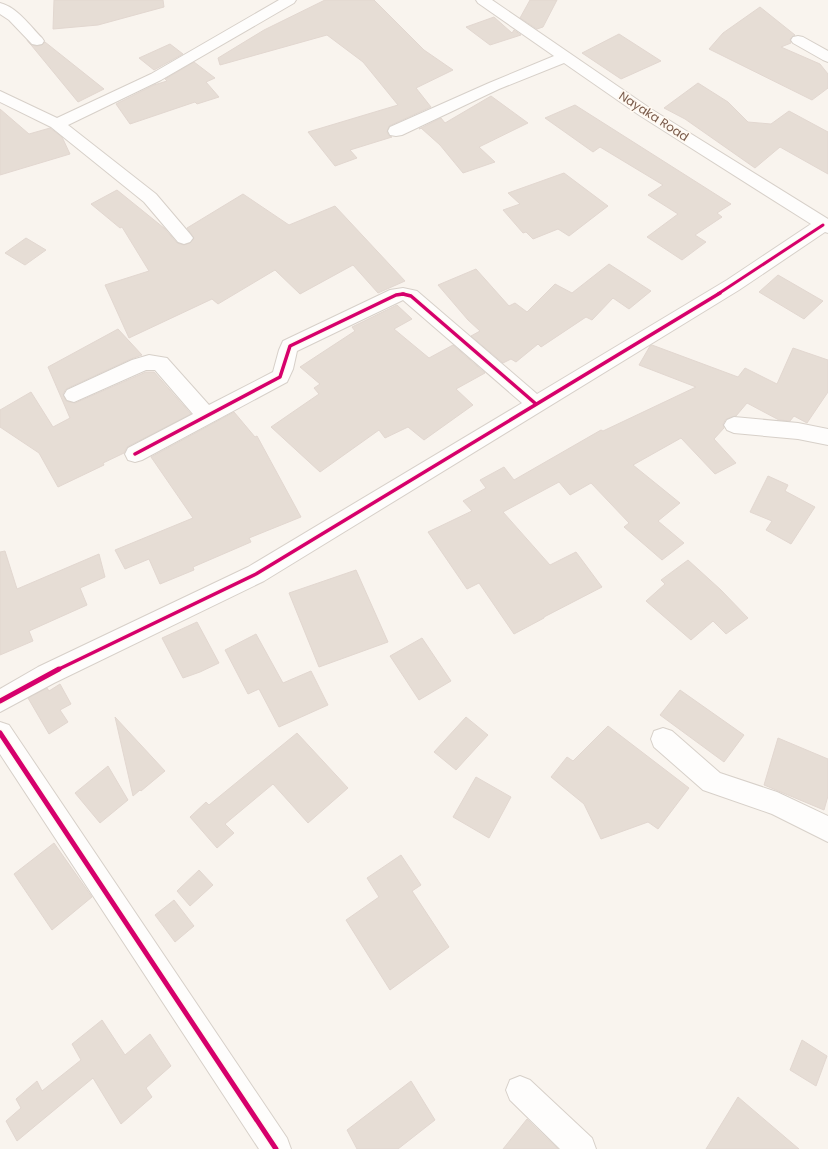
<svg xmlns="http://www.w3.org/2000/svg" width="828" height="1149" viewBox="0 0 828 1149" font-family="Poppins,sans-serif">
	<rect width="100%" height="100%" fill="#f9f4ee"/>
	<path fill="#e6ddd5" stroke="#e2d7d0" d="M54,0h109l1,7 -66,18 -45,4z
		M325,0h49l50,50 29,20 -37,18 15,19 -42,19 -2,6 2,4 3,1 -42,13 7,8 -22,8 -27,-34 90,-27 -35,-43 -36,-27 -107,30 -2,-7 46,-28z
		M530,0h27l-14,27 -6,2 -17,-11z
		M760,7l35,28 -5,4 1,4 -10,4 39,17 8,10v14l-16,12 -103,-51 14,-16z
		M494,17l18,16 2,-3 7,5 -31,10 -24,-18z
		M619,34l42,27 -40,18 -39,-26z
		M27,40l4,5 6,1 5,-1 3,-3 59,47 -26,13z
		M170,44l13,10 -29,16 -15,-12z
		M194,62l21,16 -9,4 13,15 -22,7 -2,-2 -65,22 -14,-20 38,-19 13,-4 -2,-2z
		M698,83l30,19 20,20 23,2 18,-13 39,21v42l-48,-27 -25,21 -70,-49 -21,-11z
		M491,96l37,27 -49,24 16,15 -32,11 -23,-28 -19,-17 -2,1 22,-11 4,5z
		M575,105l156,99 -14,9 5,4 -27,18 11,7 -24,18 -35,-23 31,-23 -30,-19 15,-10 -63,-38 -7,5 -48,-34z
		M0,109l29,25 21,-6 12,9 8,17 -70,21z
		M564,173l44,33 -39,30 -11,-7 -25,10 -7,-7 -3,1 -20,-23 17,-6 -12,-11z
		M117,190l47,38 13,15 7,2 6,-2 4,-5 -7,-10 56,-34 46,31 46,-19 70,75 -27,12 -25,-28 -53,29 -25,-24 -57,34 -6,-5 -83,39 -24,-53 44,-14 -27,-44 -2,1 -29,-24z
		M26,238l20,12 -21,15 -20,-12z
		M609,264l42,27 -22,18 -16,-11 -21,22 -6,-3 -45,30 -3,-3 -22,18 -5,-3 -8,4 -32,-27 9,-5 -12,-11 -30,-35 38,-16 33,37 6,-3 12,9 28,-28 17,9z
		M778,275l45,26 -19,18 -45,-27z
		M397,305l15,14 -18,10 35,29 24,-13 32,28 -29,16 17,16 -49,35 -16,-13 -23,11 -6,-8 -59,42 -49,-45 48,-33 -5,-6 6,-4 -20,-17 55,-36 -3,-4z
		M118,329l24,26 -11,4 -65,30 -3,5 3,7 9,2 71,-31h8l37,42 -64,33 -3,6 -21,10 1,2 -46,22 -19,-34 -39,-26v-17l31,-18 22,35 17,-9 -22,-51z
		M652,345l86,32 7,-9 32,16 16,-36 35,12v32l-21,31 -13,-7 -4,5 -11,-1 -32,-17 -11,13 -10,3 -3,5 1,4 -10,11 22,24 -21,11 -34,-36 -48,27 47,38 -22,18 26,22 -22,17 -38,-33 5,-4 -38,-40 -21,12 -11,-13 -56,30 47,53 26,-13 26,35 -58,30v1l-30,16 -35,-51 -12,6 -39,-57 44,-21 -9,-10 23,-13 -6,-8 24,-13 10,13 87,-50 2,1 93,-44 -57,-22 11,-19z
		M234,412l21,25 2,-1 44,81 -52,21 2,4 -58,25 1,3 -34,14 -11,-25 -24,10 -10,-19 78,-32 -42,-61z
		M768,476l20,9 -3,6 30,16 -24,37 -25,-14 6,-9 -22,-9z
		M5,551l12,38 82,-35 6,23 -25,11 7,17 -58,26 4,10 -33,14v-103z
		M688,560l33,30 27,28 -22,16 -13,-13 -22,19 -45,-39 19,-17 -4,-4z
		M356,570l32,72 -69,25 -30,-74z
		M197,622l22,41 -19,9 -17,6 -21,-40z
		M256,634l27,49 28,-12 17,34 -49,22 -20,-38 -11,5 -23,-44z
		M422,638l29,43 -32,19 -29,-44z
		M60,684l11,20 -11,6 8,12 -19,12 -21,-36 19,-10 2,3z
		M680,690l64,45 -20,27 -64,-47z
		M115,717l50,54 -24,20 -1,-1 -7,6z
		M466,717l22,18 -32,35 -22,-18z
		M608,726l81,62 -31,41 -10,-7 -47,17 -17,-35 -33,-27 16,-20 6,4z
		M297,733l51,55 -40,35 -35,-39 -48,40 9,9 -17,15 -27,-31 16,-15 3,3z
		M778,738l50,21v37l-4,14 -60,-25z
		M108,766l20,34 -28,23 -25,-30z
		M476,777l35,20 -22,41 -36,-21z
		M54,843l38,54 -40,33 -38,-56z
		M401,855l20,30 -9,6 37,56 -59,43 -44,-70 33,-23 -12,-19z
		M199,870l14,15 -23,21 -13,-15z
		M174,900l20,26 -19,16 -20,-27z
		M102,1020l23,35 25,-21 21,32 -25,22 6,9 -31,27 -28,-46 -76,63 -11,-20 15,-13 -5,-9 21,-18 5,10 39,-31 -9,-16z
		M802,1040l25,16 -11,30 -26,-16z
		M411,1081l24,39 -37,29h-41l-10,-19z
		M738,1097l61,52h-93z
		M527,1119l31,30h-55z"/>
	<g fill="none" stroke-linecap="round" stroke-linejoin="round">
		<g stroke="#d7d0c9" stroke-width="2">
			<path id="minor" d="M279,0h17l-2,3 -133,77 -93,45 88,69 34,40 3,4 -3,4 -6,2 -6,-2 -34,-40 -93,-75 -51,-25v-11l57,27 94,-44z
				M476,0h16l159,109 177,110v14l-3,-1 -86,58 -475,291 -210,102 -54,29v-23l38,-22 210,-100 274,-164 -119,-103 -106,51 -4,18 -6,13 -145,78 -7,2 -7,-2 -3,-6 3,-6 65,-34 -38,-44h-9l-72,32 -7,-2 -3,-5 3,-5 65,-30 17,-5 18,3 42,47 64,-33 6,-22 4,-9 107,-51 13,-2 14,3 120,103 190,-114 84,-56 -172,-109 -75,-52 -65,26 -97,46 -6,1 -6,-1 -2,-4 2,-4 99,-44 65,-27 -76,-53z
				M0,3c17,4 30,23 42,35l2,3 -2,3 -5,1 -5,-1 -23,-24 -9,-6z
				M798,36l5,1 25,14v11l-5,-2 -30,-17 -2,-3 2,-3z
				M734,417l64,6 30,6v16l-30,-6 -64,-6 -7,-3 -3,-5 3,-5z
				M0,722l9,3 278,413 4,11h-32l-259,-395z
				M663,728l9,3 48,42 57,19 51,24v26l-56,-28 -69,-24 -49,-43 -3,-8 3,-8z
				M520,1076l10,4 62,58 4,11h-36l-50,-49 -4,-10 4,-10z"/>
		</g>
		<use href="#minor" fill="#fefdfc" fill-rule="evenodd"/>
		<g stroke="#fff9f1" stroke-width="5">
			<path id="cycleway-far2" d="M402,294h2
				M718,294l105,-69"/>
		</g>
		<g stroke="#fff9f1" stroke-width="6">
			<path id="cycleway-far1" d="M135,454l145,-77 10,-31 106,-51 7,-1 8,2 125,108
				M57,670l199,-96 464,-281"/>
		</g>
		<g stroke="#fff9f1" stroke-width="8">
			<path id="cycleway" d="M0,701l59,-32
				M0,733l276,416"/>
		</g>
		<use href="#cycleway-far2" stroke="#d6006c" stroke-width="3"/>
		<use href="#cycleway-far1" stroke="#d6006c" stroke-width="3.5"/>
		<use href="#cycleway" stroke="#d6006c" stroke-width="5"/>
	</g>
	<g text-anchor="middle" dominant-baseline="central" stroke-width="3.5" stroke-linejoin="round" paint-order="stroke">
		<g font-size="12" fill="#7a5b4b" stroke="#fff9f1">
			<text transform="translate(654 116) rotate(33)">Nayaka Road</text>
		</g>
	</g>
</svg>
